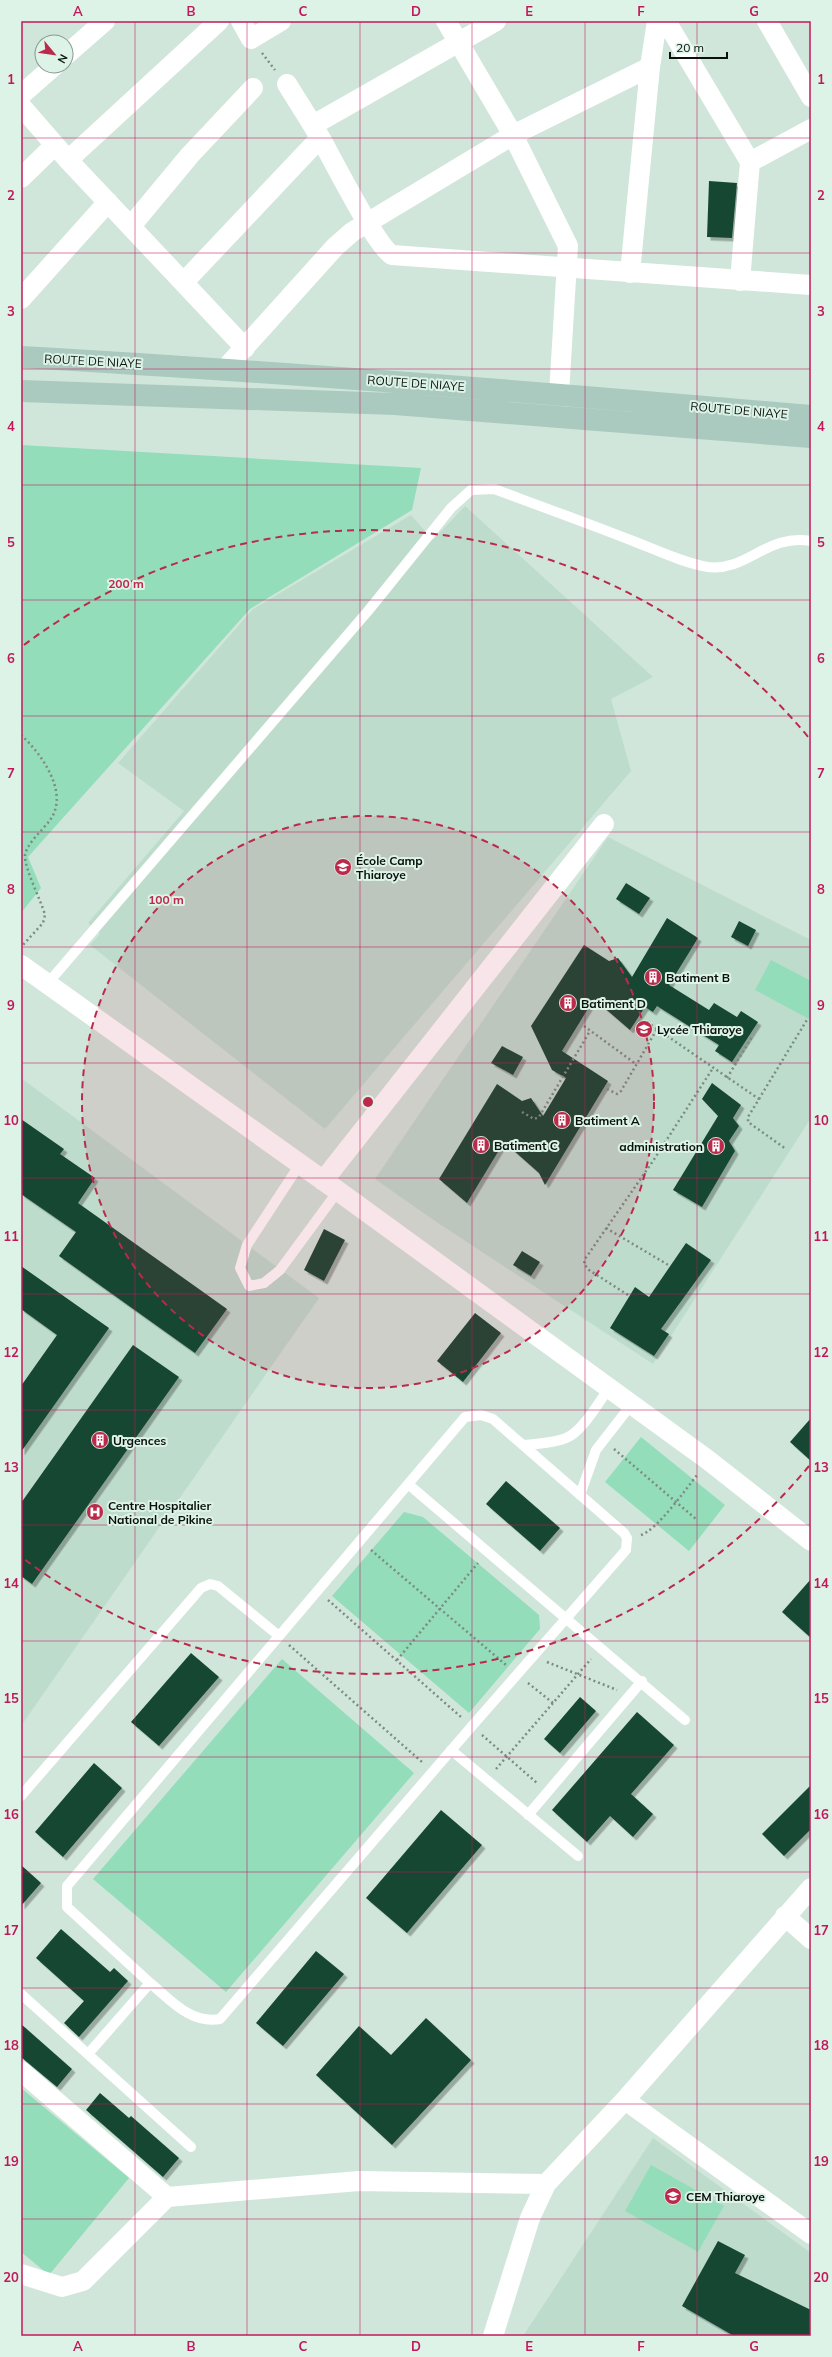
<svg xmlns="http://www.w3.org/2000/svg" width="832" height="2357" viewBox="0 0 832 2357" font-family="Mulish,sans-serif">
	<defs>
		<filter id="shadow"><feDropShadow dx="3.5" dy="3.5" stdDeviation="0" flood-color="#0004"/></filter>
	</defs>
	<rect width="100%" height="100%" fill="#d0e6da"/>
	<path fill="#bedccc" d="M465,506l188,171 -42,22 20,72 -306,358 -235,-184 10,-11 -12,-11 96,-112 -66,-48 135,-154 158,-94 22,25z
		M608,837l203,103v178l-158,246 -215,-141 -63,-44z
		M21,1078l298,220 -298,428z
		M653,2138l158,115v83h-288z"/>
	<path fill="#93ddba" d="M21,445l400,23 -9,42 -162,99 -222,248 13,31 -20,25z
		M771,960l40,21v39l-56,-30z
		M641,1437l84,68 -36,46 -84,-69z
		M404,1512l19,5 116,98 1,14 -71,84 -137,-117z
		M282,1659l132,114 -188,219 -133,-113z
		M21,2088l108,90 -80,97 -28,-23z
		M651,2165l73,41 -26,46 -73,-41z"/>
	<path fill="#164733" filter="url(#shadow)" d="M709,181l28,2 -5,55 -25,-1z
		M626,883l24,15 -11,16 -23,-15z
		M667,918l31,20 -29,47 40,25 5,-7 23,14 4,-6 17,11 -26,40 -17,-11 4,-6 -62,-39 -4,6 -8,-5 -15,23 -36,-31 -32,52 46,30 -63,104 -6,-12 -35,-31 -37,61 -28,-24 58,-95 25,17 9,-3 12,18 23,-38 -14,-8 -21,-44 53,-81 25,16 9,-3 14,19z
		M739,921l17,9 -8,16 -17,-9z
		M502,1046l21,11 -10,18 -22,-12z
		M712,1083l29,22 -8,13 6,8 -10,15 6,10 -33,56 -29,-17 45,-74 -16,-17z
		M21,1119l43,30 -4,5 35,24 -17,25 149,106 -32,44 -136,-97 17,-24 -55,-38z
		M324,1229l21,11 -21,41 -20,-11z
		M686,1243l25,17 -50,69 8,5 -15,22 -44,-28 25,-41 14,10z
		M522,1251l18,11 -9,14 -18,-11z
		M21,1266l88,62 -88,124v-66l36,-51 -36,-26z
		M475,1313l26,20 -38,49 -26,-21z
		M133,1345l46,32 -147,207 -11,-8v-73z
		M811,1418v43l-21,-19z
		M506,1481l54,47 -20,23 -54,-47z
		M811,1579v59l-29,-26z
		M191,1653l28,24 -60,69 -28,-24z
		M580,1697l16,14 -36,42 -16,-14z
		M637,1712l37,33 -43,49 22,20 -20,23 -23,-21 -23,26 -35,-32z
		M94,1763l28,25 -59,69 -28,-25z
		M811,1785v44l-27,27 -22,-22z
		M441,1810l41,35 -75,88 -41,-35z
		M21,1865l20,18 -20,23z
		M61,1929l49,43 4,-4 14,13 -49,56 -15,-14 20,-22 -48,-43z
		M316,1951l28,23 -61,72 -27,-23z
		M426,2018l45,42 -79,85 -76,-70 43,-49 32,29z
		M21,2024l51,45 -15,18 -36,-30z
		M100,2093l29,25 2,-2 48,42 -16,19 -77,-67z
		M718,2241l27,14 -10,18 76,37v26h-77l-52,-30z"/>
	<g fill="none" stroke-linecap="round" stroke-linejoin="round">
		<path stroke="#7c8c83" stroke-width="2.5" stroke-dasharray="2 3" stroke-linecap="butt" d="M262,53l13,17
			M21,735c20,18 49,58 29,85 -7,10 -23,23 -25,35 -1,13 16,45 20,60l-2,8 -21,23
			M647,1022l10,7
			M584,1026l52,38
			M727,1078l25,-41
			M607,1089l10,5 4,-3 36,-62 102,70 -11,18v5l38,27
			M759,1099l49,-81
			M522,1112l12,7 5,-2 51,-86
			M606,1228l64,38
			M628,1295l-39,-25 -5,-6 1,-5 68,-98 60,-93
			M614,1449l82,70
			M641,1535c16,-5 45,-46 56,-60
			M371,1550l135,115
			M328,1600l133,117
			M289,1645l133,117
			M397,1660l81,-97
			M547,1662l70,28
			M528,1683l25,20
			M482,1735l55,48
			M496,1769l95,-110"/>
		<path stroke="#fff" stroke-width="10" d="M48,983l320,-372 83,-103 20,-18 23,-1c46,17 93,34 139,52 24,9 50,22 75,26 39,5 59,-34 103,-26
			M300,1164l-53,81 -7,23 9,18 15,-3 16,-13 58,-79
			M523,1445c15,-1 30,-2 43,-7 16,-6 33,-36 43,-50
			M408,1484l277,236
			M580,1495l16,-45 35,-45
			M451,1750l127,106
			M21,1796l180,-208 9,-4 8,2 61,50
			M528,1815l114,-134
			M21,1994l170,153
			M88,2054l62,-71 -83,-76v-21l398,-469 16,-2 12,4 131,114 3,5 -1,12 -154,176 -252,293c-30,5 -49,-19 -70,-36"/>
		<path stroke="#fff" stroke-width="20" d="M241,21l10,18 30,-18
			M446,21l67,114 55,111 -9,148
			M666,21l84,141 -10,119
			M767,21l44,76
			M66,55l39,-34
			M287,84c11,18 23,36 34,55 12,21 55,107 71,116l419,30
			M21,95l33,-29
			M21,106l47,54 177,188
			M313,125l183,-104
			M68,160l151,-139
			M750,162l61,-33
			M21,178l34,-33
			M131,226l59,-71 63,-67
			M630,273l20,-206 7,-46
			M184,282l136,-144
			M21,299l87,-97
			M225,369l110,-122 17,-15 161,-97 137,-68
			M21,965l317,226 370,269 103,81
			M323,1181l281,-357
			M785,1916l26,23
			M21,2071l146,126
			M625,2100l186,134
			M21,2274l41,13 21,-6 84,-84 192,-16 187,3
			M493,2336l37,-118 16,-34 79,-84 186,-212"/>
		<path stroke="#abcabf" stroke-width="22" d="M21,357c264,15 527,36 790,59
			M21,391l374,13 416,33"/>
	</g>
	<path fill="none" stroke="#c2185b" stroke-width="1" stroke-opacity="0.55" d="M135,21v2315M247,21v2315M360,21v2315M472,21v2315M585,21v2315M697,21v2315M21,138h790M21,253h790M21,369h790M21,485h790M21,600h790M21,716h790M21,832h790M21,947h790M21,1063h790M21,1178h790M21,1294h790M21,1410h790M21,1525h790M21,1641h790M21,1757h790M21,1872h790M21,1988h790M21,2104h790M21,2219h790"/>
	<circle cx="368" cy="1102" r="286" fill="#bb2a4b" fill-opacity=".12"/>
	<g fill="none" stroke="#bb2a4b" stroke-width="2" stroke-dasharray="7 5">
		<circle cx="368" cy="1102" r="286"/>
		<path d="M809 1466A572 572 0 0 1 24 1559M24 645A572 572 0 0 1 809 738"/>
	</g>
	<defs>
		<g id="school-disc" transform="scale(0.9)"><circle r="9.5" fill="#bb2a4b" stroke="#ddf3e7"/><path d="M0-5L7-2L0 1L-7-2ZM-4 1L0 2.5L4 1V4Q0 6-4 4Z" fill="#fff"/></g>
		<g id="building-disc" transform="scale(0.9)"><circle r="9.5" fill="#bb2a4b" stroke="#ddf3e7"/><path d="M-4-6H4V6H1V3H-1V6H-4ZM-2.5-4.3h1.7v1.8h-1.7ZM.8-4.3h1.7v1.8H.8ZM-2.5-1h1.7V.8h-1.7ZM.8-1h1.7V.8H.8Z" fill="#fff"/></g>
		<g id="hospital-disc" transform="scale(0.9)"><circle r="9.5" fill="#bb2a4b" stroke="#ddf3e7"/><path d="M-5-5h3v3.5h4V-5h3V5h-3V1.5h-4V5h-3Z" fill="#fff"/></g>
	</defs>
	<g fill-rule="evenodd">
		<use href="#school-disc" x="343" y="867"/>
		<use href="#building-disc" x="653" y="977"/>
		<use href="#building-disc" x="568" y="1003"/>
		<use href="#school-disc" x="644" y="1029"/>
		<use href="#building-disc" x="562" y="1120"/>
		<use href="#building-disc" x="481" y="1145"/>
		<use href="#building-disc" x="716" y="1146"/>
		<use href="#building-disc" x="100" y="1440"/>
		<use href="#hospital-disc" x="95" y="1512"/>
		<use href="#school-disc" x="673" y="2196"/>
	</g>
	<g text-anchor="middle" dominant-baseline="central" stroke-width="4" stroke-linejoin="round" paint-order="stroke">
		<g font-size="12" fill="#09110d" stroke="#ddf3e7">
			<text transform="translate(93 361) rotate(3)">ROUTE DE NIAYE</text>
			<text transform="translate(416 383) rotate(4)">ROUTE DE NIAYE</text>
			<text transform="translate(739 410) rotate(5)">ROUTE DE NIAYE</text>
		</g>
		<g font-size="12" font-weight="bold" fill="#09110d" stroke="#ddf3e7" text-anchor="start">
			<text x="356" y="860">École Camp<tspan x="356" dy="14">Thiaroye</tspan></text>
			<text x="666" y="977">Batiment B</text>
			<text x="581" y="1003">Batiment D</text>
			<text x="657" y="1029">Lycée Thiaroye</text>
			<text x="575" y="1120">Batiment A</text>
			<text x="494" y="1145">Batiment C</text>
			<text x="703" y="1146" text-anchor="end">administration</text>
			<text x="113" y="1440">Urgences</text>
			<text x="108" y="1505">Centre Hospitalier<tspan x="108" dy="14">National de Pikine</tspan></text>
			<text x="686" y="2196">CEM Thiaroye</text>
		</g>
	</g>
	<circle cx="368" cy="1102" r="6" fill="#bb2a4b" stroke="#ddf3e7" stroke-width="2"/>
	<g font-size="12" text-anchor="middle" font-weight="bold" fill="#bb2a4b" stroke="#ddf3e7" stroke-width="4" stroke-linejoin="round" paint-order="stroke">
		<text x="126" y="588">200 m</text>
		<text x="166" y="904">100 m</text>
	</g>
	<rect width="832" height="2357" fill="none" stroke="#ddf3e7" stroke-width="44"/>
	<g transform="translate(54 54) rotate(119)"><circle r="19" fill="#ddf3e7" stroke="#889990"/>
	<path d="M0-3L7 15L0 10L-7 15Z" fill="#bb2a4b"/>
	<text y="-6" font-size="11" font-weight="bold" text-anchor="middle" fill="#09110d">N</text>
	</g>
	<path d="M670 52v6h57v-6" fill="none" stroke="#09110d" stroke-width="2"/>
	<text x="676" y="52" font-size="12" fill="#09110d" stroke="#ddf3e7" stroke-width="3" paint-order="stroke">20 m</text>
	<rect x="22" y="22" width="788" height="2313" fill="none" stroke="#c2185b" stroke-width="1.5"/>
	<g font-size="13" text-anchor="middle" font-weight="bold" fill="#c2185b">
		<text x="78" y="16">A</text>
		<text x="191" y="16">B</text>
		<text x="303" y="16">C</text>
		<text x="416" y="16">D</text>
		<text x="529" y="16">E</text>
		<text x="641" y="16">F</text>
		<text x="754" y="16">G</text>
		<text x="11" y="84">1</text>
		<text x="821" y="84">1</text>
		<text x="11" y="200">2</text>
		<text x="821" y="200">2</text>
		<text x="11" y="316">3</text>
		<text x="821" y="316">3</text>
		<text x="11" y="431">4</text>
		<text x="821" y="431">4</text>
		<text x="11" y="547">5</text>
		<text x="821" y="547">5</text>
		<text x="11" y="663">6</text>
		<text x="821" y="663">6</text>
		<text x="11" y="778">7</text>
		<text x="821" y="778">7</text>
		<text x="11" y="894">8</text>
		<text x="821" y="894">8</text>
		<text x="11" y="1010">9</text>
		<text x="821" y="1010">9</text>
		<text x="11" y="1125">10</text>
		<text x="821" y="1125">10</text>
		<text x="11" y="1241">11</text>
		<text x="821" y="1241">11</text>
		<text x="11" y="1357">12</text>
		<text x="821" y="1357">12</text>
		<text x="11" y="1472">13</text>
		<text x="821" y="1472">13</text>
		<text x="11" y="1588">14</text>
		<text x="821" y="1588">14</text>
		<text x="11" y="1703">15</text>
		<text x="821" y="1703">15</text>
		<text x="11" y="1819">16</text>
		<text x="821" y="1819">16</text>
		<text x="11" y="1935">17</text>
		<text x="821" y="1935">17</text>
		<text x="11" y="2050">18</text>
		<text x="821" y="2050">18</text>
		<text x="11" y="2166">19</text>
		<text x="821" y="2166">19</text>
		<text x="11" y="2282">20</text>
		<text x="821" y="2282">20</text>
		<text x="78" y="2351">A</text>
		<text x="191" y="2351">B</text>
		<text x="303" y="2351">C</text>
		<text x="416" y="2351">D</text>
		<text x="529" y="2351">E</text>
		<text x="641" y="2351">F</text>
		<text x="754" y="2351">G</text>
	</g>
</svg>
